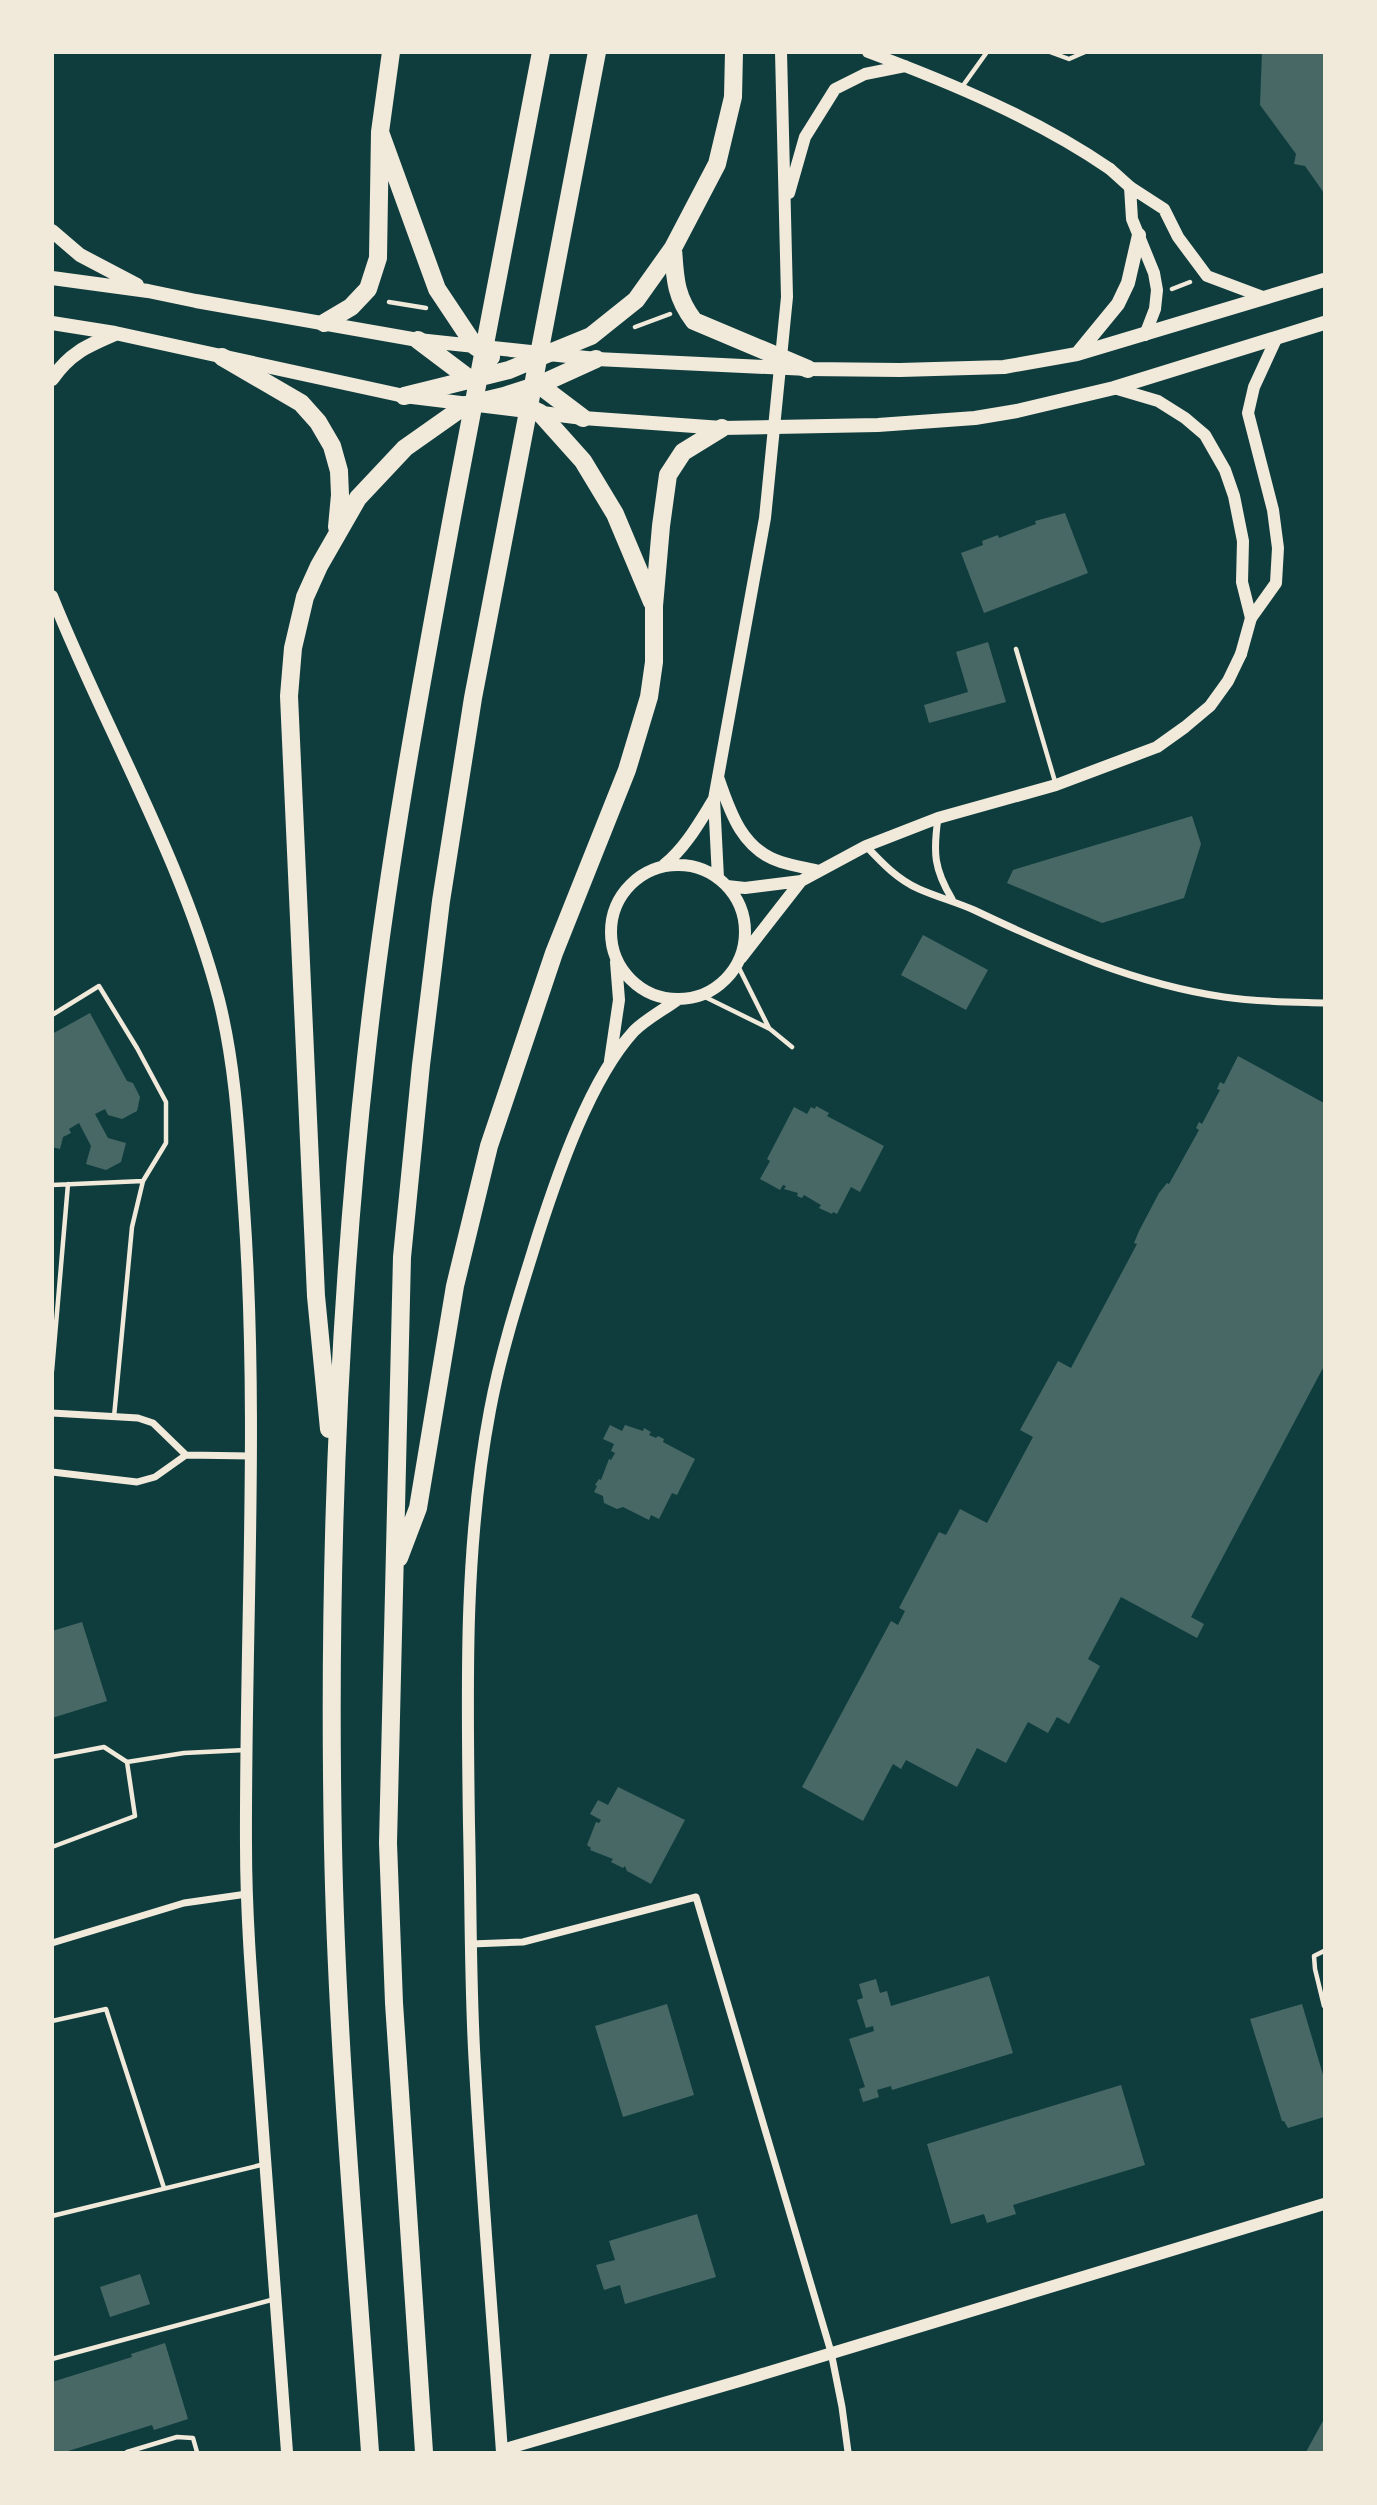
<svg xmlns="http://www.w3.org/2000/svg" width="1377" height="2505" viewBox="0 0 1377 2505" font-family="'Noto Sans',sans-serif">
	<rect width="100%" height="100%" fill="#0f3d3e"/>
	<path fill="#486865" d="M1262,52h62v141l-19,-27 -11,-2 2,-10 -36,-49z
		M1065,513l23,60 -104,40 -23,-60 22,-8 -1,-4 16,-6 1,3 37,-14 -1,-3z
		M988,642l18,60 -77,21 -5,-18 44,-13 -12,-40z
		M1192,816l9,28 -17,54 -82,25 -95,-40 6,-13z
		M923,935l65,35 -22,40 -65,-35z
		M90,1013l37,68 6,2 7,14 -3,14 -15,8 -14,-4 -3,-6 -10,5 13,24 18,5 -5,19 -15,8 -20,-6 5,-18 -12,-23 -10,6 2,4 -8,4 -3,12 -8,-2v-113z
		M1238,1056l86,47v263l-133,251 13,7 -7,14 -76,-41 -33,62 12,7 -31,58 -12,-7 -9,16 -20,-11 -22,41 -29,-15 -20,39 -51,-27 -5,9 -8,-5 -30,57 -61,-34 89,-166 7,4 7,-14 -6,-3 40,-76 7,3 14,-26 27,14 46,-86 -13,-7 38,-69 13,7 66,-124 -3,-1 5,-12 20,-38 8,-10 2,1 30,-54 -3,-2 3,-6 3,2 18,-34 -3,-1 3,-7 4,2z
		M816,1106l13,7 -2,3 57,30 -24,46 -9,-5 -14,27 -4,-2 -1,2 -13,-6 2,-3 -17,-10 -2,3 -5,-2 1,-3 -14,-4 2,-3 -3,-1 -3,5 -20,-11 10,-18 -3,-2 27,-52 13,7 4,-7 4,2z
		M610,1425l12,6 3,-6 18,6 1,-3 7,4 -2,3 7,3 2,-2 6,3 -1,3 32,17 -18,36 -5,-2 -13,26 -8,-4 -2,5 -26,-13 -6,2 -13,-6 -1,-7 -9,-4 3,-6 -2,-1 4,-6 2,1 8,-21 2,1 4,-7 -4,-2 3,-7 -11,-5z
		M82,1622l25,79 -55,17v-87z
		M618,1787l67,33 -34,64 -24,-13 -2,-5 -2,2 -12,-6 2,-3 -23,-9 1,-2 -4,-3 9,-23 3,1 2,-3 -11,-6 8,-14 10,5z
		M989,1976l24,77 -121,37 -1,-4 -14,4 2,7 -16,5 -4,-13 6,-2 -16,-48 25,-8 -1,-5 -7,2 -9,-28 6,-2 -4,-14 17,-5 4,14 7,-2 4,15z
		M667,2004l27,91 -71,22 -28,-91z
		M1302,2004l22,74v39l-36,11 -4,-7h-2l-32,-102z
		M1121,2085l24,80 -132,40 3,9 -29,9 -3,-9 -33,10 -24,-80z
		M697,2214l19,63 -91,27 -5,-19 -16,5 -8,-25 19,-5 -6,-19z
		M140,2274l10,30 -40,13 -10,-30z
		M165,2343l23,76 -34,11 -2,-5 -87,27h-13v-70l80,-25 -1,-3z
		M1324,2419v33h-18z"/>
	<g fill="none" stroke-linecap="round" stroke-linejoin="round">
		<path stroke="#f1e9da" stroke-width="4.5" d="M1172,289l18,-7
			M389,302l37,6
			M635,327l35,-13"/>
		<path stroke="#f1e9da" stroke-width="4.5" d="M1050,52l19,7 16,-7
			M962,87l25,-35
			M1016,649l40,136
			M737,964l32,64
			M701,995l69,34 22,18
			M52,1015l47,-29 38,62 29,54v41l-23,38 -11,46 -18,190
			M52,1185l91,-4
			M52,1371l16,-187
			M52,1757l52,-10 23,15
			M52,1847l83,-31 -8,-54 57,-9 61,-3
			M1324,1951l-10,5 1,13 9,37
			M52,2021l54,-12 58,179
			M52,2216l213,-52
			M52,2359l223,-60
			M127,2452l50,-15 16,1 4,14"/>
		<path stroke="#f1e9da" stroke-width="7" d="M938,818c-5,35 -4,51 14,81
			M866,846c16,17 32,34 53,43 18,8 37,13 55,21 80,38 161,74 250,87 33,5 67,5 100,6
			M52,1413l86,5 15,5 33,32
			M52,1472l85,10 18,-5 31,-22 65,1
			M52,1943l132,-40 63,-9
			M471,1944l52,-2 173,-45 135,455 11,55 6,45"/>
		<path stroke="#f1e9da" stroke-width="12" d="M1110,169l20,18
			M52,596c54,135 130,262 167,404 17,68 20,139 25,208 15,212 1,425 2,637 0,83 8,165 14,247 9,120 18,240 27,360
			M1241,654l10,-36
			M502,2450l241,-70 581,-176"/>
		<path stroke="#f1e9da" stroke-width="12" d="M868,52c83,31 169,67 242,117
			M1130,187l34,22 14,28 29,39 56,21
			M1130,187l2,32 22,54 3,17 -2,19 -10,26
			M789,193l16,-56 30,-48 30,-15 40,-8
			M1114,388l44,13 27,17 20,17 20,35 9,26 9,45 -1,41 9,36
			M1251,618l25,-35 2,-35 -5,-38 -25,-97 6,-26 23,-50
			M718,777c12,35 24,73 63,85 13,4 26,6 38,9
			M611 932a67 67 0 1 1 134 0a67 67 0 1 1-134 0Z
			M664,865c22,-18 35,-42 50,-66
			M718,878l-4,-79 51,-281 22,-221 -6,-245
			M727,886l18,2 56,-7
			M741,958l60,-77 65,-35 72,-28 118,-33 101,-38 28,-20 25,-21 18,-25 13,-27
			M610,1061l9,-61 -3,-38
			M502,2452c-9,-128 -20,-256 -27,-385 -5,-80 -4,-161 -6,-242 -2,-139 -5,-278 21,-415 11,-59 30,-117 48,-175 20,-62 52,-156 96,-204 12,-12 29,-21 43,-31"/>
		<path stroke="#f1e9da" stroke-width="14" d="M52,231l28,24 57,30
			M52,278l96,13 48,10 222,39 178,19 212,10 92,1 104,-3 73,-13 247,-74
			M52,323l63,10 289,63 179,22 139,10 156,-3 97,-7 42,-7 97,-23 210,-65
			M1077,354l41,-50 10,-21 11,-48
			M52,379c18,-26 35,-33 63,-45"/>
		<path stroke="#f1e9da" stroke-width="18" d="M380,132l57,157 38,57 16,11
			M673,248c2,30 2,48 21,73l114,48
			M324,323l27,-16 17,-18 10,-31 2,-126 11,-80
			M418,340l57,43
			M222,357l79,46 17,19 14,24 7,25 1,24 -3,32
			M534,381l49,37
			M404,396l105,-26 38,-16 44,-18 45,-36 37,-52 44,-84 16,-67 1,-45
			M519,403l21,10 43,48 32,53 37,88
			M329,1429l-13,-133 -27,-600 4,-48 12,-51 14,-31 39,-68 47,-50 61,-43 38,-9 37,-12 55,-25
			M399,1558l19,-50 37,-222 34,-140 65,-193 73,-183 22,-73 5,-35v-56l7,-80 7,-51 15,-23 39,-24
			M370,2452c-14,-201 -33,-404 -37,-606 -5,-263 4,-527 33,-788 20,-186 54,-369 88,-552 29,-151 57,-302 87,-454
			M424,2452l-30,-449 -6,-160 14,-586 19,-192 20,-164 32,-203 124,-646"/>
	</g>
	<rect width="1377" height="2505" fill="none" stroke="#f1e9da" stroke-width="108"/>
</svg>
